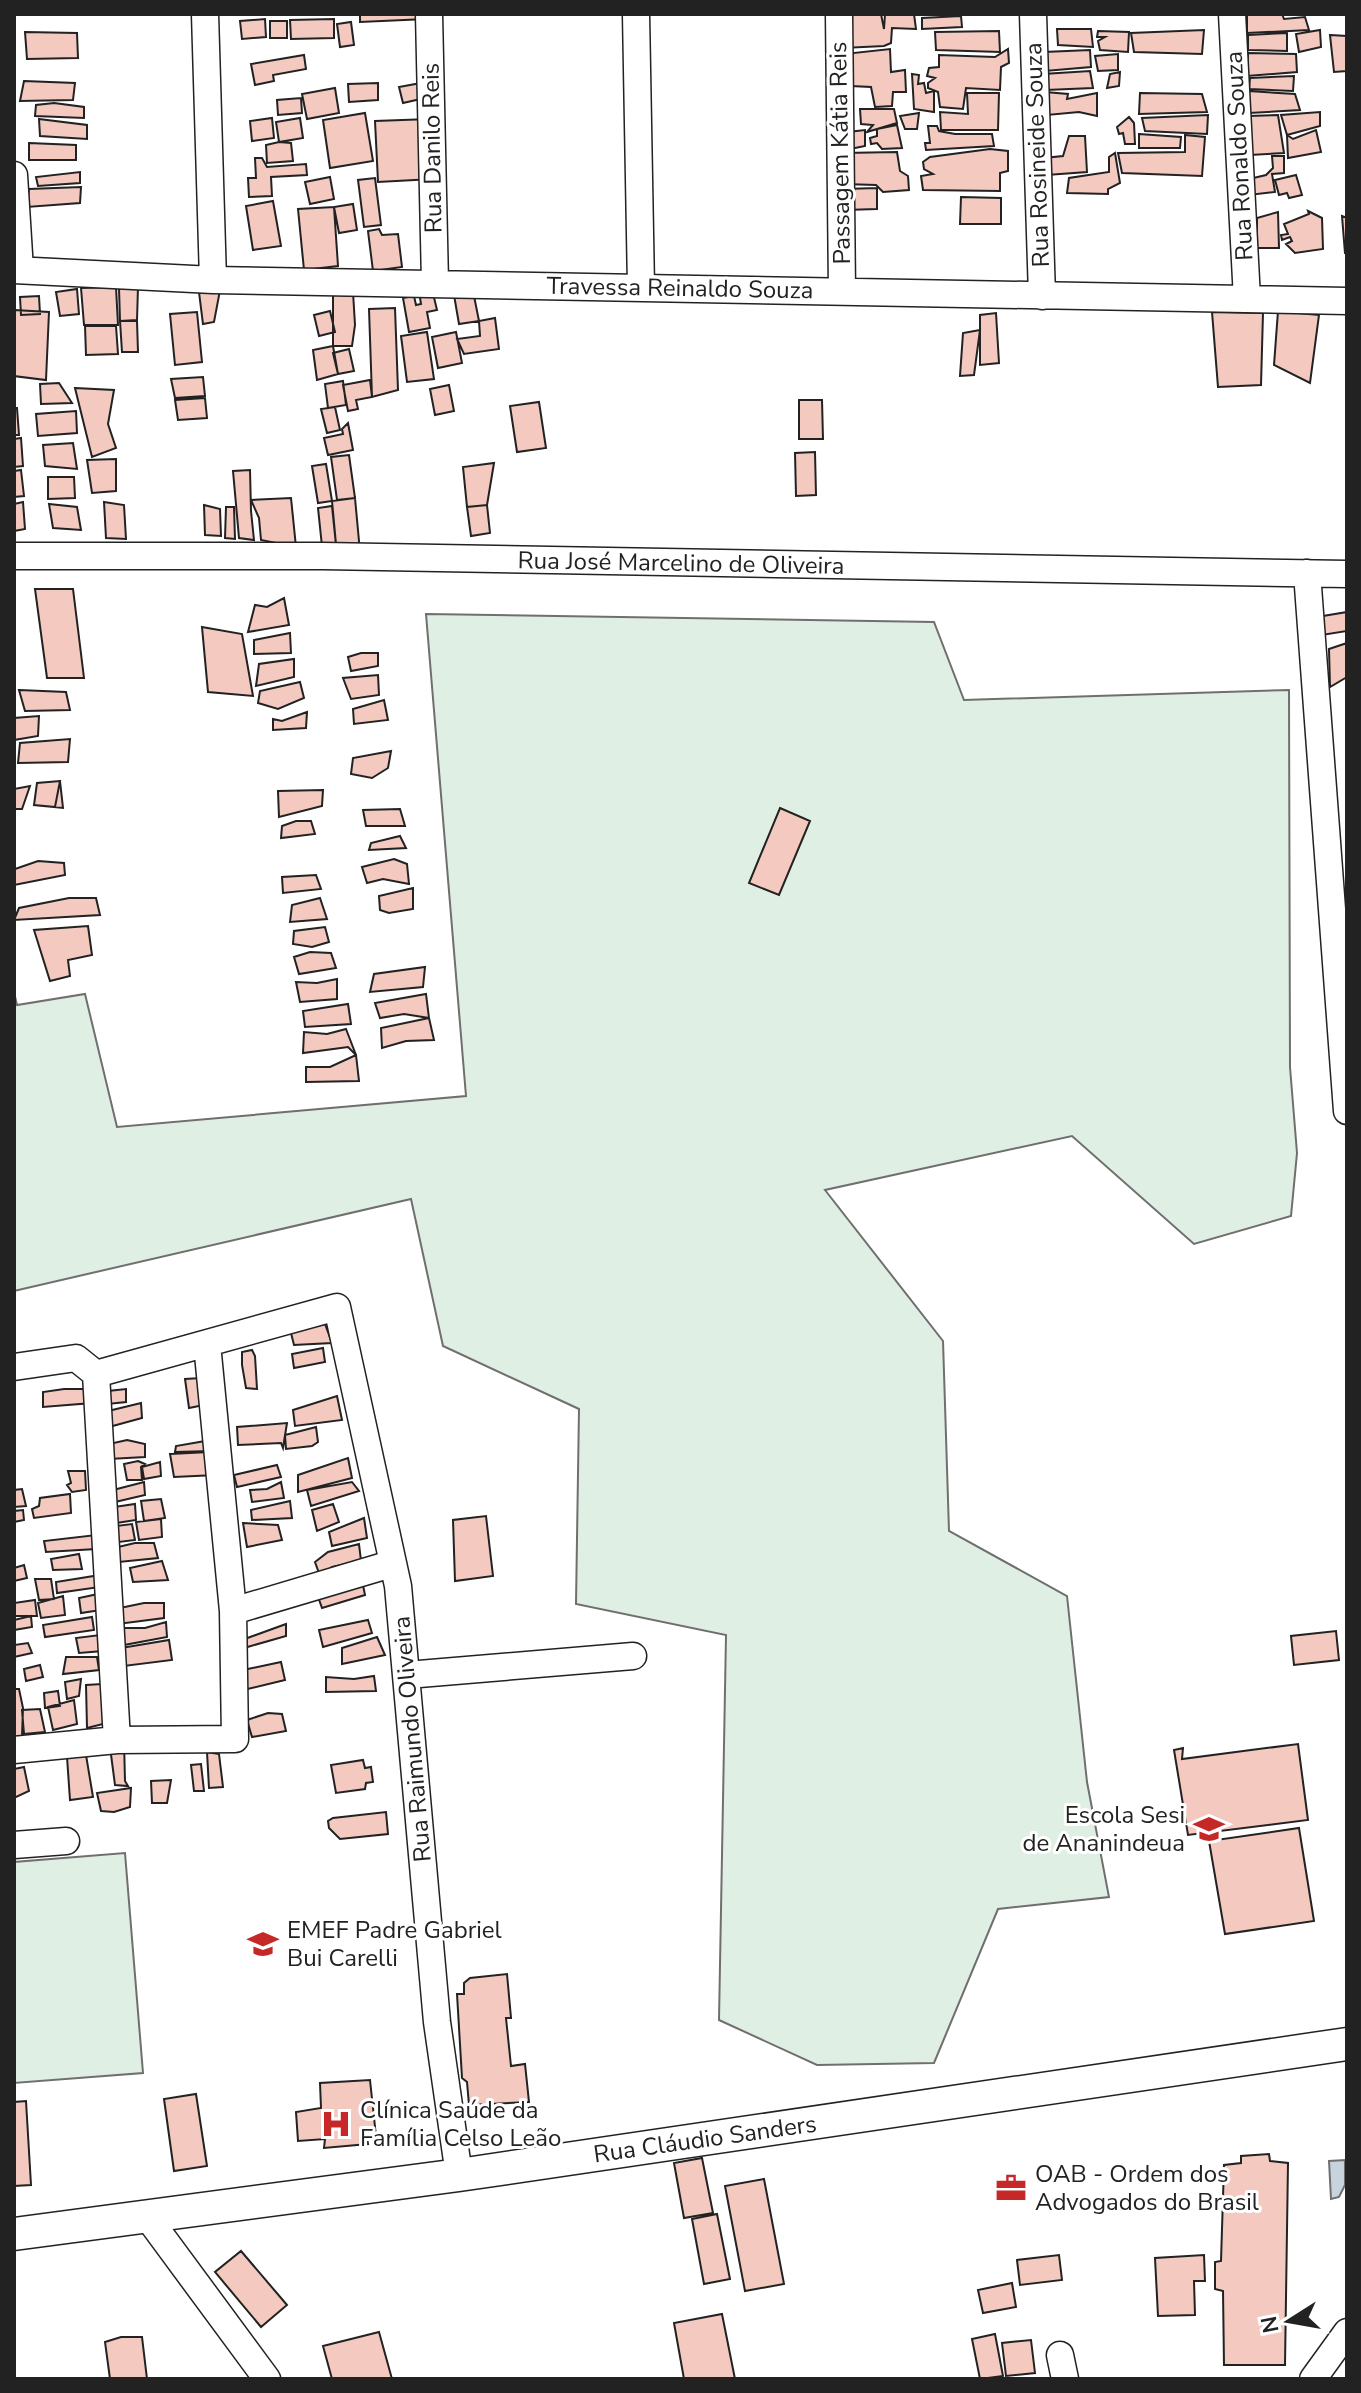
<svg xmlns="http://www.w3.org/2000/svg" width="1361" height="2393" viewBox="0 0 1361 2393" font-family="'Nunito Sans',sans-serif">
	<rect width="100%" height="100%" fill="#fff"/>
	<path fill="#e0efe3" stroke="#6f6f6f" stroke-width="2" d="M426,614l508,8 30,78 325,-10 1,377 7,86 -6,63 -97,28 -122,-108 -247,54 118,151 6,190 118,65 20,186 22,115 -111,12 -64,154 -117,2 -98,-45 7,-385 -150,-31 3,-195 -136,-63 -32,-147 -397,92v-299l3,13 68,-11 32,133 349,-31z
		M125,1853l18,220 -129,10v-221z"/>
	<path fill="#c7d3dd" stroke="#6f6f6f" stroke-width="2" d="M1345,2160v25l-6,12 -8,2 -2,-38z"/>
	<path fill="#f3c9c0" stroke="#222" stroke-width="2" d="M360,14h65l1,5 -66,3z
		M845,14h36l3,15 1,-15h29l2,15 -24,-1 -1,15 -7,3 -41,2z
		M1247,14h35l2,5 21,-2 4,13 -62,3z
		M961,16l1,11 -40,2v-11z
		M265,19l1,18 -24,2 -2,-18z
		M334,19v19l-43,1 -1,-19z
		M270,21h17v17h-17z
		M351,22l3,23 -14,2 -3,-23z
		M1057,29h34l2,18 -35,-2z
		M1204,30l-2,24 -68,-2 -3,-19z
		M1320,30l1,17 -22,5 -3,-18z
		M999,31l1,21 -64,-2 -1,-18z
		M1098,31l31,1 -1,20 -28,-2 -2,-9 7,-4h-8z
		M25,32l52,1 1,25 -51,1z
		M1287,33v18l-39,-1v-15z
		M1330,35l17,1v35l-13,1z
		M890,49l1,23 14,-2 1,22h-13l-1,14 -17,1 -4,-20 -20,-1 -7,-32z
		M1008,49l1,14 -8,4 -1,23 -34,-2 -3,21 -23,-2 -2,-15 -10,-4v-5l7,-5 -8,-2 2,-8 10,-1v-12l56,2z
		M1090,50l1,17 -46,4 -1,-19z
		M1248,53l48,1 1,18 -50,4z
		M1118,54v16l-20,1 -3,-15z
		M304,55l2,14 -33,6 1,6 -19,4 -4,-21z
		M1090,71l3,17 -47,2 -3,-16z
		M1120,72l-1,14 -12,2 3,-14z
		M912,74l7,1 -1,9 6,-1 2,10 8,-2v21l-20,-3z
		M1294,76l-1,15 -44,-2 1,-11z
		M24,81l51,2 -2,17 -53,1z
		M378,83v17l-29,2 -1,-18z
		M421,83l4,15 -22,5 -4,-16z
		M335,88l4,25 -32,6 -5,-25z
		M1248,91l47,3 5,16 -51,3z
		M1045,92l23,2 -1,5 30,-6v23l-18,-4 -32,3z
		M967,93h32l-1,37h-57l-1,-18 28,2z
		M1140,93l62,1 5,18 -68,2z
		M301,98l1,15 -24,2 -1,-15z
		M54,103l30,4v11l-49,-2 1,-11z
		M860,109h34l3,14 -30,9 6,-7 -12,-1z
		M1320,112v14l-33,9 -6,-20z
		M365,113l8,48 -43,7 -7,-48z
		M919,113l-2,16h-12l-5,-13z
		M1208,115l-1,19 -62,-3 -3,-13z
		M1278,115l6,38 -34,2 -1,-39z
		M1129,117l5,6 1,21h-10l-2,-11 -4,1 -2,-7z
		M272,118l2,20 -22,3 -2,-20z
		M300,118l3,20 -24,4 -3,-20z
		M39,119l48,6v14l-47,-3z
		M430,119l3,60 -55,3 -3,-61z
		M897,125l5,23 -20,1 -5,-6 -6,1 -1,-6 7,-2v-7z
		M928,126h9l2,5 16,3h37l2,12 -68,4 -1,-7h5z
		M865,130v16l-15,3 -2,-17z
		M1316,130l5,22 -33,6 -1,-23 6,4z
		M1139,134l42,3 -1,11h-41z
		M1185,135l20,2 -3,39 -80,-3 -4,-20 67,-1z
		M1069,136h16l2,36 -40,3 -3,-17 19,-2z
		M279,142l12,1 2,18 -26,2 -1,-18z
		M29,143l47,2v15h-47z
		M990,149l18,2v20l-8,2v18l-77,-1 -2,-14 12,-2 -9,-5 -1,-7 7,-5z
		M897,152l3,19 8,5 1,14 -26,2 -7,-7 -32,-1 -1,-31z
		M1115,153l5,30 -12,6v5l-41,-1 2,-15 40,-6v-15z
		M1272,156h12v17l-12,1 3,18 -26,3v-16l17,-4 7,-7z
		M255,158h7l5,9 39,-3 1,11 -36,2 1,19 -23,1 -1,-19h8z
		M80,172v11l-42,3 -2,-9z
		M1296,175l6,20 -13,3 -2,-5 -8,2 -4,-15z
		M330,177l4,22 -24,5 -5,-22z
		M375,178l6,47 -17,2 -6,-47z
		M81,187l-1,16 -53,4 2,-18z
		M877,188v21l-32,1 -1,-21z
		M961,197l40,1v26h-41z
		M273,201l8,45 -28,4 -7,-44z
		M353,204l4,26 -18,3 -5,-26z
		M334,207l4,59 -34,4 -6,-61z
		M1308,211l14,7 1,31 -28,4 -9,-9 6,-3 -2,-4 -8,3 -1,-5 7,-1 -4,-10 25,-10z
		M1278,212l1,36h-22v-30z
		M1342,216l5,2v36l-2,-1z
		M379,229l3,6 16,-1 4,33 -29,4 -5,-40z
		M198,284l23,1 -7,37 -11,2z
		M116,287l2,38h-34l-3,-37z
		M138,287l-1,33 -17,1 -1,-33z
		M77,289l2,25 -19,2 -4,-24z
		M432,289l5,21 -10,2 3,16 -21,4 -6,-34 11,-2 2,9 5,-1 -2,-13z
		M473,291l6,30 -20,3 -5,-29z
		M333,292h20l2,33 -3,21h-19z
		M39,296l1,18 -19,1 -1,-18z
		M395,308l3,82 -26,7 -3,-88z
		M14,310l35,2 -3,68 -32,-4z
		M330,311l5,21 -16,4 -5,-21z
		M1278,311l41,4 -9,68 -36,-18z
		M197,312l5,50 -27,3 -5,-51z
		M1212,312l51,1 -2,72 -43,2z
		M996,313l3,50 -19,2v-50z
		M495,318l4,31 -35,5 -7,-15 23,-3 -1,-15z
		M120,321h17l1,31h-16z
		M85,326h31l2,28 -32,1z
		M980,330l-6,45 -14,1 3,-43z
		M427,332l7,47 -27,3 -6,-46z
		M456,332l6,31 -24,5 -6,-31z
		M333,346l5,28 -21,6 -4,-30z
		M349,349l5,22 -16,3 -5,-21z
		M203,377l2,19 -30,2 -4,-19z
		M370,380l2,17 -16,3 2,9 -10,2 -5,-26z
		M343,381l3,24 -18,3 -3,-24z
		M59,383l13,20 -31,1 -1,-20z
		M449,385l5,26 -19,4 -5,-26z
		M75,388l39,2 -6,34 8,24 -24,9z
		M205,398l2,20 -29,2 -3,-20z
		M799,400h23l1,39h-24z
		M539,402l7,46 -29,4 -7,-46z
		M335,407l5,23 -13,3 -6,-24z
		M14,408h3l2,27h-5z
		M76,411l1,22 -39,3 -2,-22z
		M348,423l5,27 -25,5 -4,-17 19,-4 -1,-5z
		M21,438l2,28 -9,1v-28z
		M73,443l4,26 -32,-3 -2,-21z
		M815,452l1,43 -20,1 -1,-43z
		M349,455l6,43 -18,2 -6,-43z
		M116,459v32l-24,2 -5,-33z
		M494,463l-7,42 -20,2 -4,-40z
		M326,464l6,37 -14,2 -6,-37z
		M21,470l3,26 -10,1v-26z
		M250,470l1,41 3,29 -15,-2 -6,-67z
		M48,477h26l1,21 -27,1z
		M291,498l5,49 -35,-7 -2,-22 -8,-18z
		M355,498l5,54 -23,3 -5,-54z
		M23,502l2,27 -11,2v-27z
		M104,502l20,3 2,34 -20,-1z
		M49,504l28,3 4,23 -28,-2z
		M204,505l16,4 1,27 -16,-1z
		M487,505l3,28 -19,3 -4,-29z
		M332,506l5,49 -14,1 -5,-48z
		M226,507h8l1,32 -10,-1z
		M35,589h38l11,89h-37z
		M284,598l5,27 -41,7 7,-27 12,2z
		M1347,612v19l-25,4 -11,-17z
		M202,627l40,7 11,62 -45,-4z
		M290,633l1,20 -37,1v-14z
		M1347,643v34l-17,10 -1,-38z
		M361,653h17v13l-27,5 -3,-14z
		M294,659v18l-38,9 3,-22z
		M378,675l1,20 -28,4 -8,-21z
		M300,682l4,16 -26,11 -20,-6 2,-12z
		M19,690l47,2 4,18 -45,1z
		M384,700l4,20 -34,4 -1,-15z
		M307,712l-1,16 -33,2v-11l9,2z
		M39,716l-1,20 -24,4v-22z
		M70,739l-2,23 -50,1 2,-20z
		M391,751l-3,17 -16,10 -21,-4 2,-16z
		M60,781l3,27 -29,-3 3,-22z
		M60,781l-5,26 -21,-2 3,-22z
		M30,786l-8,23h-8v-20z
		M323,790l-1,16 -43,11 -1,-26z
		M780,808l30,13 -31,74 -30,-12z
		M400,809l5,17h-39l-3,-16z
		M296,821h15l4,13 -34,4 1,-12z
		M400,836l6,12 -37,2 2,-7z
		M394,859l13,5 2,20 -26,-5 -16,4 -5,-16z
		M38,861l26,2 1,12 -51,10 1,-16z
		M316,875l5,14 -38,4 -1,-16z
		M413,888v21l-24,4 -9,-3 -1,-14z
		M69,898h27l4,17 -86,5 5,-12z
		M320,898l7,21 -37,3 2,-17z
		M88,926l4,29 -24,5 2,16 -20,5 -16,-51z
		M325,927l4,15 -17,5 -19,-3 1,-13z
		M310,952l21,1 5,15 -37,6 -5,-17z
		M425,967l-2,20 -53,5 4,-18z
		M337,979v20l-37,3 -4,-20 21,1z
		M426,994l3,24 -25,-4 -24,4 -5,-15z
		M348,1004l3,20 -46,3 -2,-16z
		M429,1018l5,22 -28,1 -24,7 -1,-20z
		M346,1029l10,26 -8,-8 -45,6 1,-21 23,2z
		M356,1055l3,26 -53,1v-15h24z
		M325,1324l7,19 -38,2 -4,-16z
		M323,1348l2,14 -31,6 -2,-14z
		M252,1350l3,6 2,33 -11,-1 -4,-23v-13z
		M201,1378l3,27 -15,3 -4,-29z
		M64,1389h25l3,14 -49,4v-15z
		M126,1389v13l-18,2v-13z
		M337,1396l5,24 -47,6 -2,-16z
		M141,1403l1,15 -33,9 -5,-15z
		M287,1423l-4,25 -2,-5 -43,2 -1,-18z
		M316,1427l2,15 -6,4 -26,3 -1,-14z
		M127,1440l18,4v13l-36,2v-15z
		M211,1440l1,11 -37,1 1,-6z
		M209,1452l7,23 -42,2 -4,-23z
		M348,1458l4,20 -54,14v-17z
		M138,1461l7,3 -4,3 1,13h-15l-3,-16z
		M160,1462l1,14 -17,3 -2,-12z
		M277,1465l4,12 -44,10 -3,-12z
		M68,1471h17l1,19 -14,2 -5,-7 4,-2z
		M144,1482l1,13 -30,7 -2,-12z
		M281,1482l3,16 -32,4 -2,-12 17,-1z
		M352,1482l7,9 -48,15 -4,-16z
		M22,1489l4,17 -12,1v-17z
		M70,1494l1,19 -37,5 -2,-9 7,-3 1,-8z
		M161,1499l4,19 -21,3 -3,-20z
		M290,1501l2,17 -40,2 -1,-10z
		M135,1504l1,16 -20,3 -2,-16z
		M333,1504l6,18 -22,9 -5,-21z
		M23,1510l1,10 -10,2v-11z
		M486,1516l7,60 -38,5 -2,-61z
		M364,1518l3,20 -35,8 -3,-14z
		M161,1519l1,18 -23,3 -3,-18z
		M243,1523l35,2 4,15 -35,7z
		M132,1524l3,16 -16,2 -3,-16z
		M96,1535v14l-50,3 -2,-11z
		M135,1543h19l4,15 -39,4 -1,-15z
		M359,1544l2,17 -29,6 -12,9 -5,-14 13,-10z
		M79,1554l3,15 -29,1 -2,-11z
		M162,1561l6,19 -35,2 -3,-14z
		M24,1565l3,13 -13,3v-13z
		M100,1575v12l-43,6 -1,-11z
		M35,1579h16l3,20 -15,1z
		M362,1580l3,15 -43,13 -6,-17z
		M98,1594l3,16 -20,3 -2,-15z
		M63,1596l2,19 -24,3 -3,-15z
		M35,1600l2,16h-23v-13z
		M144,1603h20v15l-46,6 -3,-15z
		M31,1616l1,11 -18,3v-10z
		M92,1617l2,13 -49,7 -2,-12z
		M368,1620l4,13 -49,14 -4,-17z
		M166,1622l1,15 -43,8 -3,-17h24z
		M286,1624v12l-42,12 -5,-7z
		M1336,1631l3,29 -45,5 -3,-29z
		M100,1635l3,16 -24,2 -3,-15z
		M377,1637l8,18 -43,9v-16z
		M169,1640l3,20 -48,6 -3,-18z
		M28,1643l4,10 -18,4v-12z
		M66,1657h31l2,13 -36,4z
		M281,1662l4,18 -46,11 -1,-20z
		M40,1665l3,12 -17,4 -2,-12z
		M374,1676l2,15 -50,1v-15l28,2z
		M81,1679l-2,17 -12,3 -2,-17z
		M102,1684l1,40 -16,4 -1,-43z
		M14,1689h5l4,19 -1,28 -8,2z
		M58,1691l2,15 -15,2 -1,-15z
		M74,1700l3,24 -24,6 -5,-23z
		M40,1709l5,23 -21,2 -2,-24z
		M268,1713l14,1 4,17 -34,6 -5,-17z
		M124,1741l1,40 3,5 -13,-1 -5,-38z
		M1298,1744l10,76 -120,15 -14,-85 9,-2 -1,11z
		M207,1752l12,2 4,33 -14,1z
		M86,1755l7,42 -23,3 -3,-43z
		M363,1760l2,8 6,-1 2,15 -7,1 -1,6 -29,4 -5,-28z
		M201,1764l3,27h-10l-3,-26z
		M24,1767l5,24 -15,7v-29z
		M171,1780l-4,23h-15l-1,-22z
		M131,1788l-1,19 -16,5 -13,-1 -4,-18z
		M386,1812l2,22 -48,5 -11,-11 -1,-7 5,-3z
		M1299,1828l15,93 -89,13 -16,-93z
		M507,1974l4,44h-5l5,48 14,-2 4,38 -60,3 -2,-23 -5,-4 -5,-84h7v-11l6,-5z
		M370,2080l6,56 -9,1 1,7 -44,4 1,-9 -27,2 -2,-29 25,-4 -1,-25z
		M196,2094l11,72 -33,5 -10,-72z
		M26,2101l5,84 -17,1v-84z
		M1269,2154l1,7 18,2 -3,202h-61l-1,-74 -8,-2v-27l6,-1 3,-96 17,-2v-7z
		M702,2158l11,55 -29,5 -10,-55z
		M764,2179l20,105 -39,7 -20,-105z
		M717,2214l13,65 -26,5 -12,-65z
		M241,2251l46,54 -26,22 -46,-55z
		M1059,2255l3,25 -42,5 -3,-25z
		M1204,2255l1,26h-11l1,34 -37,1 -3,-58z
		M1012,2283l4,24 -33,6 -5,-23z
		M722,2314l13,65h-51l-10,-56z
		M379,2332l13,47h-60l-9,-33z
		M995,2334l8,42 -23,3 -8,-40z
		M121,2337h21l5,42h-37l-5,-37z
		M1031,2340l4,33 -29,3 -4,-33z"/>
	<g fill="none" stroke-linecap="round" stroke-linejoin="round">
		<g stroke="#222" stroke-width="29">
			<path id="minor" d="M205,14l8,266
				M429,14l6,269
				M636,14l5,274
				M839,14l3,277
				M1033,14l9,282
				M1232,14l15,285
				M14,175l6,95
				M14,270l199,10 1134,21
				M14,556h309l1024,18
				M1307,573l40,538
				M14,1367l62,-9 20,16 241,-67 61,279 39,436 22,153
				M96,1374l21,366
				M233,1611l158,-47
				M407,1675l226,-19
				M14,1750l103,-10 118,-1 -2,-128 -26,-267
				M14,1845l52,-4
				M146,2215l121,164
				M1060,2355l5,24
				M1313,2379l34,-47"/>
		</g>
		<g stroke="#222" stroke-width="35">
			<path id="major" d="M14,2234l445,-59 888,-131"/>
		</g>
		<use href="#minor" stroke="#fff" stroke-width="26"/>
		<use href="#major" stroke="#fff" stroke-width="32"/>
	</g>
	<defs>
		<g id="university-bare" transform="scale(2.4)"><path d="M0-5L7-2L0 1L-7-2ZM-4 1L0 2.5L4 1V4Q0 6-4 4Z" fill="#c62828" stroke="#fff" stroke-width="2.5" paint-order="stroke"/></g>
		<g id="school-bare" transform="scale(2.4)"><path d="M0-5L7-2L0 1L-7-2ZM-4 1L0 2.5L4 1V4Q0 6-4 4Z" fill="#c62828" stroke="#fff" stroke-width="2.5" paint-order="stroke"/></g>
		<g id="hospital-bare" transform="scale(2.4)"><path d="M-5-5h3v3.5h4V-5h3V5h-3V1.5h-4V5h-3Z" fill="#c62828" stroke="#fff" stroke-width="2.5" paint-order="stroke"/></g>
		<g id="office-bare" transform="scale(2.4)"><path d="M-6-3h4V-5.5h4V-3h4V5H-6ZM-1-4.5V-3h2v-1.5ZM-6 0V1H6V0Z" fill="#c62828" stroke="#fff" stroke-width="2.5" paint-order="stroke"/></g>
	</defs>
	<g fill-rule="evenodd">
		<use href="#university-bare" x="1209" y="1829"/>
		<use href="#school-bare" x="263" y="1944"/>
		<use href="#hospital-bare" x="336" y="2124"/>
		<use href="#office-bare" x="1011" y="2188"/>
	</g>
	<g text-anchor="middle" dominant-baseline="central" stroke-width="6" stroke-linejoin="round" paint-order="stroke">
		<g font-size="24" fill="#222" stroke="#fff">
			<text transform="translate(432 148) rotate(-91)">Rua Danilo Reis</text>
			<text transform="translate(840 153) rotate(-91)">Passagem Kátia Reis</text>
			<text transform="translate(1037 155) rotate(-92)">Rua Rosineide Souza</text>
			<text transform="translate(1239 156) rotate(-93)">Rua Ronaldo Souza</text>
			<text transform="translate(680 288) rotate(1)">Travessa Reinaldo Souza</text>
			<text transform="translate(681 563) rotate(1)">Rua José Marcelino de Oliveira</text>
			<text transform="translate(412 1739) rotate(-95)">Rua Raimundo Oliveira</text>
			<text transform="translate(705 2139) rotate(-8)">Rua Cláudio Sanders</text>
		</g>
		<g font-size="24" fill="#222" stroke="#fff" text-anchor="start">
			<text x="1185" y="1815" text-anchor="end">Escola Sesi<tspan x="1185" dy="28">de Ananindeua</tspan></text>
			<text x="287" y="1930">EMEF Padre Gabriel<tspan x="287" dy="28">Bui Carelli</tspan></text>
			<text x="360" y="2110">Clínica Saúde da<tspan x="360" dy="28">Família Celso Leão</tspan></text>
			<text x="1035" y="2174">OAB - Ordem dos<tspan x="1035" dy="28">Advogados do Brasil</tspan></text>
		</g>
	</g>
	<rect width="1361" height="2393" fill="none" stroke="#222222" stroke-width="32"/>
	<g transform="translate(1289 2321) rotate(259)" stroke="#ffffff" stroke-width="6" paint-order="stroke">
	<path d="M0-6L14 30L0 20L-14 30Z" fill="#222222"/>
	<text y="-12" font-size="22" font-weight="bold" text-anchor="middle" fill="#222222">N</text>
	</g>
</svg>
